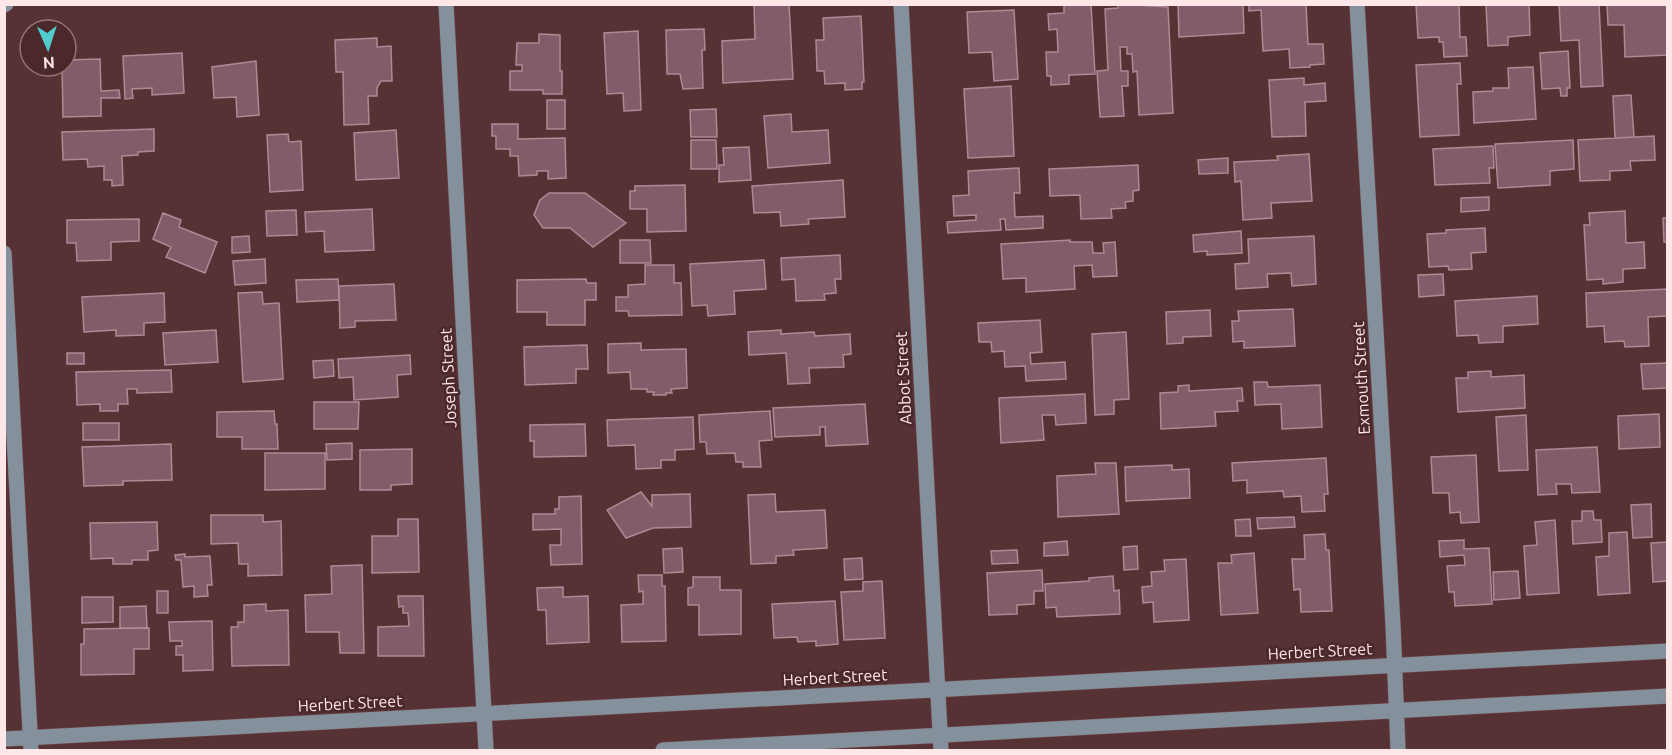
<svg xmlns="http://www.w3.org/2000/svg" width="1672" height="755" viewBox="0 0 1672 755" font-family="Ubuntu,sans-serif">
	<rect width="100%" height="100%" fill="#563234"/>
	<path fill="#825c69" stroke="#b18896" stroke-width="1.5" d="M754,4h35l4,75 -70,4 -1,-42 33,-2z
		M1091,4l4,70 -26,1v9l-18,1v-9h-4l-1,-24h12l-1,-23 -8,1 -1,-16 16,-1v-8z
		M1118,4l50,3 5,106 -34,2 -2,-44 -4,1 -1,-18h-5v-7h-7l1,24h7v15h-6l2,30 -24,1 -3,-46 11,-1 -3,-61 13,-1z
		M1178,4h65l1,29 -65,4z
		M1249,4h57l2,40h15l1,20 -14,1v2l-20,1 -1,-19 -26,2 -2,-41 -12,1z
		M1416,4h43l1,33h6l1,19 -23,1 -1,-15h-4v-5l-21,1z
		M1486,4h43l1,31 -22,2v8l-20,1z
		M1559,4h40l4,82 -22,1 -2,-47 -18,1z
		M1607,4h61v51l-43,2 -1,-32h-16z
		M1014,10l4,69 -24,2 -2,-29 -23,1 -2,-41z
		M861,16l3,66h-2v7l-17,1v-7l-20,1 -1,-13h-7l-1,-31h8l-1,-22z
		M704,29l1,21h-3l1,38 -20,1 -3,-15h-13l-1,-44z
		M638,31l3,79 -17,1 -1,-18 -16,1 -3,-61z
		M539,34l21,1v36h2v23h-19v-4h-33v-19h12v-6h-6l1,-22h22z
		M377,38v9l14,-1 1,35h-11l-4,7v8h-9l1,28 -25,1 -1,-53h-7l-1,-32z
		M1568,51l2,37h-3v8h-6l-1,-8 -18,1 -2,-36z
		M182,53l2,40 -32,2v-7l-20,1 1,9 -8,1 -2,-43z
		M100,59l1,32 18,-1 1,8h-19v18l-38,1 -1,-51h4v-6z
		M256,61l3,54 -22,2 -1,-20 -22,1 -2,-31z
		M1460,63l1,21h-4l2,51 -39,2 -4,-72z
		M1533,67l3,52 -62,4 -1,-31 20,-1v-3h16l-1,-20z
		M1304,78v7l21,-2 1,18 -21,1 1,34 -34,1 -3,-57z
		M1011,86l3,70 -46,2 -4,-69z
		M1631,95l3,42 -19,1 -2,-42z
		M547,100h18v29h-18z
		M716,109l1,28h-26l-1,-27z
		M791,114l1,18 36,-2 2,33 -62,5 -4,-52z
		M492,124h26v15l47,-1 1,40 -18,1v-8h-11v4l-18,1 -1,-20h-8v-7h-14v-13h-4z
		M154,129v22l-16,1v3l-16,1 1,29 -11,1v-6h-8v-14l-16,1 -1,-8 -24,1 -1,-28z
		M396,130l3,48 -43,2 -2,-47z
		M288,134l1,8 12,-1 2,49 -33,2 -3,-57z
		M1654,136l1,24 -25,1 1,9 -21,1v9l-30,1 -2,-41z
		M691,140h25l1,29h-26z
		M1573,140l1,29 -24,2v14l-52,3 -3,-44z
		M1493,146l1,22h-5l1,15 -55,2 -2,-36z
		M749,147l2,33 -32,2v-17h5l-1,-17z
		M1309,154l3,47 -41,2 1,15 -29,2 -2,-39 -6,1 -1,-20 44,-2 -1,-4z
		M1228,158v15l-29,1 -1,-14z
		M1138,165l1,25 -6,1v10l-8,1 1,6 -15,1 1,9 -31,1 -1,-24 -30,1 -1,-27z
		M1019,168l1,25h-6l1,24 28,-1v12l-37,2 -1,-11h-5l1,11 -53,3 -1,-11 29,-2v-5l-22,1 -1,-20 16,-1 -1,-24z
		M843,180l2,37 -37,2 1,5 -28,2 -1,-14 -26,1 -2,-27z
		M685,185l1,46 -39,1v-23h-17v-18h5v-5z
		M549,193h36l41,30 -33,24 -23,-19h-27l-9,-13 6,-15z
		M1489,197v13l-28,2v-14z
		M372,209l2,41 -49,2 -1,-21 -18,1 -1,-20z
		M296,210l1,25 -30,1 -1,-25z
		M1625,211l1,32 18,-1 1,26 -22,1v13l-20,2v-5l-16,1 -3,-55h6l-1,-12z
		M163,213l18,7 -2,7 38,15 -12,31 -39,-16 5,-10 -18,-8z
		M1663,218h5v24h-4z
		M139,219v22l-28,1v18l-34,1 -1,-18h-9v-23z
		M1485,228l1,24 -15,1 1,16 -23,1 -1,-4 -19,1 -2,-33 19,-1v-3z
		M1241,231l1,22 -35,2v-4l-13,1 -1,-17z
		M249,236l1,16 -18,1v-16z
		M1314,236l2,48 -24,2 -1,-13 -24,1 1,13 -32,2 -1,-25 14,-1 -1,-24z
		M620,240h30l1,23h-31z
		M1070,240v2h22l1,11h11l-1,-10 12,-1 2,34 -24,1 -1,-12 -18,1 1,23 -49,3v-14l-23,1 -2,-35z
		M840,255l1,24h-6l1,14 -12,1 1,6 -29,1 -1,-22 -13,1 -1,-22z
		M265,259l1,24 -31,2 -2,-24z
		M764,260l2,29 -32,2 1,23 -27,2 -1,-11 -15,1 -2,-42z
		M645,265h29v18h7l1,32 -53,1 -1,-5h-12v-14h12v-12l17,-1z
		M1443,274l1,21 -25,2 -1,-22z
		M338,279l1,21 -42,2 -1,-22z
		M586,279l1,4h9v17h-11v25h-38v-13h-30v-32z
		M394,284l2,36 -41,1v6l-15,1 -1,-42z
		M1668,289v27l-20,1 1,29 -24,1 -1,-6 -19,1 -1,-16 -17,1 -1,-34z
		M262,292l1,12 16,-1 4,76 -40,3 -5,-89z
		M164,293l1,29 -21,1v12l-28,1v-6l-32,2 -2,-35z
		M1537,296l1,28 -35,2v16l-24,1 -1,-8 -21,1 -2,-35z
		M1293,309l2,37 -51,2v-7l-11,1 -1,-21h7l-1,-10z
		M1210,310l1,26 -28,1v6l-16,1 -1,-32z
		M1040,320l2,32 -12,1 1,11 34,-2 1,17 -40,2 -1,-15 -20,1 -1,-16 -12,1 -1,-10h-12l-1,-19z
		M216,330l2,32 -53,3 -2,-32z
		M781,330v4l33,-2 1,4 35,-2 1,20 -8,1 1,12 -35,1 1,15 -22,1 -2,-31 -37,2 -1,-23z
		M1126,332l3,67 -15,1v14l-19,1 -3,-81z
		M641,343v7l45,-1 1,39 -16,1 1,4h-6v2h-13l1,-3h-7v-3h-16l-1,-17 -22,1v-29z
		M587,345l1,24h-12v14l-51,2 -1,-38z
		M67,353h17v11h-17z
		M410,355l1,19 -14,1 1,22 -44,3 -1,-23 -14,1 -1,-19z
		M333,360l1,16 -20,2 -1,-17z
		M1668,363v25l-25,1 -2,-25z
		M171,370l1,22 -35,1v-4h-10l1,15h-10v7h-18v-7l-23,1 -1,-33z
		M1491,371v6l33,-2 1,33 -67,4 -2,-34h12v-6z
		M1254,382h13l1,5 52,-2 2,42 -40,2 -1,-25 -26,1z
		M1189,385v6l53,-3 1,13h-6l1,10 -23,1 1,14 -55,3 -1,-36 18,-1v-6z
		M1085,394l1,29 -30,2 -1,-10h-13l2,25 -43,3 -2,-45z
		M314,402h45l-1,27h-44z
		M865,404l3,40 -42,2 -1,-19h-5v8l-45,2 -2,-29z
		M274,411l1,13h2l1,25h-36v-12h-25v-25z
		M770,411l2,29 -13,1 2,26h-18v-5h-7l-1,-9 -28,1 -1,-12h-6l-1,-27z
		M1659,414l1,33 -41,2 -1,-33z
		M1526,415l2,55 -29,1 -3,-54z
		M693,417l1,32 -19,1v10h-14v8l-25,1 -1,-24 -27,1 -1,-26z
		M83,423h36v17h-36z
		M585,424l1,32 -52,1v-16h-4v-16z
		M352,443v16l-25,1 -1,-16z
		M171,444l1,36 -49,1v4l-39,1 -2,-39z
		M1597,447l3,45 -28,1 -1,-9h-15l1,10 -19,1 -2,-45z
		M412,449v35l-21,1v5h-31v-40z
		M265,453h60v36l-60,1z
		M1476,455l3,67 -18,1 -1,-11 -10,1 -1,-20h-16l-2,-36z
		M1326,458l2,36h-4l1,17 -23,1 -1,-16 -17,1 -1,-6 -36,2v-13l-14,1 -1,-18z
		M1095,463h21l3,51 -61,3 -1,-41 39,-2z
		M1172,465v5l17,-1 1,29 -64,3 -1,-34z
		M641,492l11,14v-11l38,-1 1,33 -38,1 -27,10 -19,-28z
		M775,494l1,18 49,-2 2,38 -34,2 1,5 -18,1v7l-25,1 -3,-69z
		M581,496l1,68 -31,1 -1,-20h11v-16l-28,1v-16h22v-5h4v-12z
		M1651,504l1,33 -19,1 -2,-33z
		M1582,511h11l1,9h7l1,22 -29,2 -1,-23h10z
		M211,515h52v7l18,-1 1,54 -34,1v-12h-9l-1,-21 -27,1z
		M1294,517l1,10 -37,2 -1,-11z
		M398,519h20l1,53 -47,1v-37h26z
		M1250,519l1,17h-15l-1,-16z
		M1555,520l4,73 -32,2 -3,-49 13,-1 -2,-23z
		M157,522l1,28 -10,1v9h-16v4h-19v-6l-22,1 -1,-36z
		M1627,532l3,61 -32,2 -2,-38 13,-1v-23z
		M1325,534l1,16h3l3,61 -31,1 -1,-23 -6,1 -2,-31h13l-1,-24z
		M1464,540v9l25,-1 3,56 -37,2 -1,-14h-5l-2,-26 18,-1 -1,-10 -24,2 -1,-16z
		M1067,541l1,14 -24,1v-13z
		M1668,542v39l-15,1 -2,-39z
		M1137,546l1,23 -14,1 -1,-23z
		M682,548l1,24 -19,1 -1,-24z
		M1017,550l1,13 -26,1 -1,-13z
		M1254,553l4,60 -37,2 -3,-52h14l-1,-8z
		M185,554v3l25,-1 2,29h-5l1,11 -14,1v-11l-11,1 -2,-27h-5l-1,-5z
		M862,558l1,21 -18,1 -1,-21z
		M1186,559l3,61 -35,2 -1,-20 -10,1 -1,-16 10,-1 -1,-14 14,-1 -1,-11z
		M362,565l2,88h-24l-1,-21h-33l-1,-37 27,-1 -1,-28z
		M1042,570l1,21h-9v13l-17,1v9l-28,1 -2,-42z
		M1518,571l2,27 -26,2 -1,-28z
		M638,575h24v11h3l1,55 -44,1 -1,-37 22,-1v-13l-4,1z
		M1113,576l1,15 5,-1 1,24 -63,3 -1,-10 -10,1 -1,-24 44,-3v-3z
		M693,577h27v13h21v44l-42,1v-30h-11v-17l5,-1z
		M882,581l3,57 -41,2 -3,-48 22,-1v-9z
		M563,587v10l25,-1 1,46 -42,2 -1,-34h-8l-1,-22z
		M157,591h11v22h-11z
		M398,596h25l1,60h-46v-29l31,-1 -1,-13h-5v-7l-4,1z
		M82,597h31v25l-31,1z
		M835,601l3,43 -22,2v-5l-18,1 -1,-5 -23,1 -2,-34z
		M266,604v7l22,-1 1,55 -57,1 -1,-39h7v-5h6v-17z
		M146,606l1,22h-27v-21z
		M212,621l1,49 -30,1v-16h-7v-9h6v-5h-12l-1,-19z
		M149,628v21h-15v25l-53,1v-31h3v-15z"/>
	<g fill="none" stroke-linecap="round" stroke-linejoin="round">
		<g stroke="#714f51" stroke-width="16">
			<path id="minor" d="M446,4l40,746
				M901,4l40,746
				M1357,4l36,621 5,125
				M4,5l2,-1
				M4,253l27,497
				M4,739l1664,-88
				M663,750l1005,-54"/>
		</g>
		<use href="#minor" stroke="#85909d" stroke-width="15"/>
	</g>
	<g text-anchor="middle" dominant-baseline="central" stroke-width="5" stroke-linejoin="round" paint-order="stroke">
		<g font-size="16" fill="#ffe6e7" stroke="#4b282a">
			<text transform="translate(448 378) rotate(-93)">Joseph Street</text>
			<text transform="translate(903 378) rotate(-93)">Abbot Street</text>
			<text transform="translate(1361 378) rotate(-93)">Exmouth Street</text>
			<text transform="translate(1320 651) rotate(-3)">Herbert Street</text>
			<text transform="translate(835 677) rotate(-3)">Herbert Street</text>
			<text transform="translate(350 703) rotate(-3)">Herbert Street</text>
		</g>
	</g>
	<rect width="1672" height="755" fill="none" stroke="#ffe6e7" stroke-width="12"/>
	<g transform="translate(48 48) rotate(177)"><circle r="28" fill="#4b282a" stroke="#937476" stroke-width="1.5"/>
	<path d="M0-4.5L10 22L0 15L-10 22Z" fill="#52cdce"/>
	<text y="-9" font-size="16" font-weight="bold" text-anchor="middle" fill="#ffe6e7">N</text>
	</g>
</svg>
